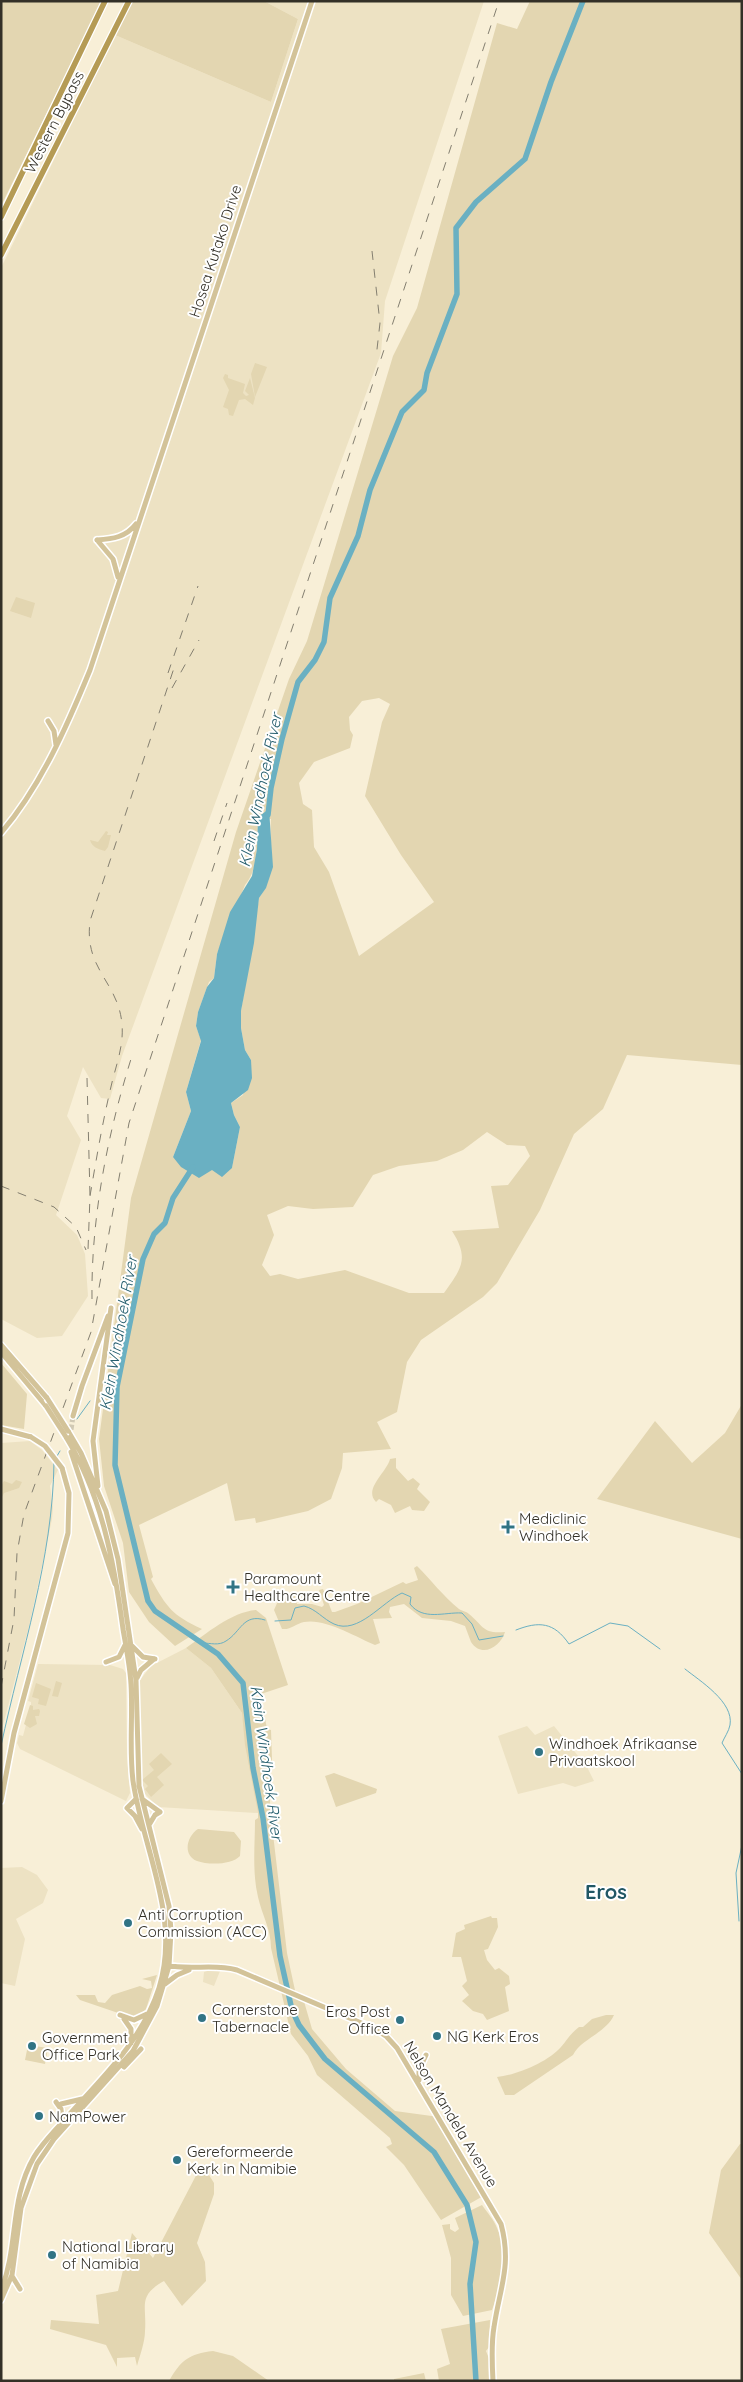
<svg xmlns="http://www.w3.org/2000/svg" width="743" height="2382" viewBox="0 0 743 2382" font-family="Quicksand,sans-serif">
	<rect width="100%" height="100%" fill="#f8efd7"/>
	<path fill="#ede2c3" d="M264,1h220l-99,300 -4,52 -259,703 -12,43 -9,-1 -18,-31 -16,49 14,24 -25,75 21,20 8,19 3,42 -26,40 -25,2 -36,-19v-1051l114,-233 156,67 27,-83z
		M30,1441l12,9 16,20 -8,16 3,21 -1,12 -22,103 -29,111v-290z
		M186,1648l25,20 31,45 16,100 -100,-6 -14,-14 -4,-30v-83l11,-14z
		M38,1664l72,1 13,4 3,4 1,83 3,37 -4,8 -106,-52 -3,-6 2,-8 4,1 8,-30v-4l-3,-1z
		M527,1726l8,9 19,-9 33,41 7,14 -19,6 -12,-4 -45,11 -20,-58z
		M22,1867l15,8 11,15 -5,13 -27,16 9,20 -10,47 -14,-3v-115z
		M210,1970l10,1 -6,15 -11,-4 1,-10z"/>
	<path fill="#e3d6b1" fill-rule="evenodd" d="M1,1h101l-101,205z
		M133,1h131l34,18 -27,83 -156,-67z
		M530,1h212v1064l-115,-10 -24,54 -29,25 -34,76 -43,73 -14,14 -62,43 -14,22 -10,50 -20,10 14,27 -48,4 -1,15 -11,31 -23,12 -52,12 -1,-5 -20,3 -8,-38 -88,42 14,52 -2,2c16,29 21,36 51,50l-27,17 -26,-24 -20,-30 -6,-49 -19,-57 -5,-47 32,-241 105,-366 53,-153 18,-38 86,-285 24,-48 80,-285 20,6zM379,698l11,6 -8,18 -17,74 36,59 33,47 -75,54 -30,-84 -15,-25 -2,-37 -9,-6 -4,-21 15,-21 36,-14 3,-13 -3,-5 -1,-13 13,-16zM258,817l13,2c-2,30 7,53 -12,79l-18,113v17l4,22 6,10 -8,35 -12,8 3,12 6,12 -8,41 -20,2 -39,-13 18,-46 -5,-19 15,-52 -5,-14 2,-14 11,-30 5,-4 3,-24 28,-69c15,-18 12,-46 13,-68zM487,1132l20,13 18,1 5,10 -22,29 -17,1 8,42 -47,3c18,28 9,38 -8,62h-35l-64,-23 -47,9 -18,-5 -10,2 -8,-11 12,-30 -7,-20 21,-9 25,3 40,-2 20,-32 26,-9 38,-5 26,-11z
		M255,363l12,4 -12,30 -4,-23z
		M225,374l3,1v3l17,6 -2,9 3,3 3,-1 -4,-4 5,-13 5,20 -2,7 -8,-6 -6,1 -6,16 -4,-1 -1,-6 -5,-2 6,-17 -6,-12z
		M16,597l19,6 -4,15 -21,-7z
		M106,831l2,1 -1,3h4l-3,12 -3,4c-7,-2 -13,-4 -15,-11l8,2z
		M1,1363l26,31 -3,35 -23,-4z
		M742,1404v135l-145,-40 58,-78 37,42 33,-30z
		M396,1458v10l12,13 5,-3 7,6 -3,5 13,13 -6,9 -12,-1 -2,-4 -15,7 -4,-8 -12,-6 -3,3c-13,-13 11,-30 14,-43z
		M16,1480l6,2 -3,6 -15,5 -3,6v-13l3,-5 8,3z
		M417,1566c14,14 26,30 42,43 3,2 7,2 10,5 15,12 13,20 36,18 -4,14 -23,27 -34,10 -2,-5 -4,-11 -6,-16l-14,-5 -29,-3 -18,-14 -14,3 -1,5 3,6 -19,1 7,24 -5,2c-19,-8 -50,-27 -71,-23 -9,2 -13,8 -22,7l-8,-19 4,-9 18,-6 1,9h15l10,3 2,-2 -5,-15 4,-1 9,23h3l22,-8 46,-22 3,2 12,-4 -4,-12z
		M256,1610l10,8 22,67 -33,11 6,17h3l3,16 4,1 1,29 -3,27 2,31 16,136 9,42 7,3 9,31 34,40 49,42 44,6 46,78 -44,25 -37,-55 -18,-18 6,-3 -2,-6 -73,-63 -9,-19 -17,-22 -20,-86c0,-19 -9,-33 -13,-51 -6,-25 -3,-52 -3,-77l3,-2v-5l-13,-68 -3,-32 -31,-45 -25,-20c20,-14 45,-36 70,-38z
		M56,1681l6,2 -4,14 -6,-1z
		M36,1683l15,6 -5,17 -8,-2 1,-5 -7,-2z
		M30,1705l3,1v4l6,-1 1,2 -1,5h-4l2,8 -7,4 -6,-4z
		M161,1753l11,11 -15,13 7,8 -13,12 -6,-8 3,-3 -6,-6 12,-10 -5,-6z
		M334,1773l43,16 -1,4 -40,14 -11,-31z
		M198,1829l36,3 7,9 -1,15c-8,9 -32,9 -43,5 -15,-6 -10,-25 1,-32z
		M491,1916l1,2h5l1,9 -10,22 -4,1 3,10 8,10 4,-2 10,8 1,8 -5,3 4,24 -22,9 -4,-6 -10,-3 -11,-10 7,-6 -7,-9 5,-5 -6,-24h-9l4,-24 9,-4 -1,-4z
		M157,1975l-11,34 -7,8 -12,-1 -47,-16 -4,-5h19l3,7 7,1 7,-8 28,-9 7,3 5,-1 -1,-7 -9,-2z
		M606,2015h8c-8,18 -33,24 -41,40l-59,40h-9l-8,-18c20,-2 51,-15 64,-30 6,-7 10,-14 18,-20h4l9,-8z
		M28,2045l20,3 -3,16 -20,-4z
		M740,2144h2v136l-33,-47 12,-63z
		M202,2164l12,19v11l-17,49 8,19 1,19 -24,25 -18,-25c-27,15 -17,25 -19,50 0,11 -5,24 -8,35l-2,-9 -18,1v9l-11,-22 -56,-16 1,-9 48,4 -3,-29 22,-4 14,-58 21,25z
		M482,2205c5,7 12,15 15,23 12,26 4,57 -5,82l-29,6 -12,-21v-37l-9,-33 8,-1v5l5,3 4,-3 -4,-11z
		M490,2320l-1,27 -3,4 4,10 1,20h-52l-2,-12 13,-5 -9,-35z
		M213,2351l20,5 36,25h-100c12,-21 20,-27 44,-30z
		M424,2373l2,8h-32v-2z"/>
	<path fill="#6ab0c2" d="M269,809l4,58 -7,21 -7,10 -5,45 -13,68v17l4,22 6,10 1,18 -4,12 -17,13 3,12 6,12 -8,41 -10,9 -10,-7 -13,8 -18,-11 -8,-10 18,-46 -5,-19 15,-51 -5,-15 2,-14 9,-25 7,-9 3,-24 13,-42 22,-36 5,-27 1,-32z"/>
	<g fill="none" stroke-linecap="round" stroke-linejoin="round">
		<path stroke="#6ab0c2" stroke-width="1" d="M77,1419l13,-18
			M57,1456l3,-5
			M275,1621l16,-1 4,-12 9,-2c12,3 19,13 30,18 24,11 48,-22 68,-31l9,4 -1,7c13,17 34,8 52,9l10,11 7,16 24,-4
			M516,1630c23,-9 38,-8 53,14l41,-21 18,3 32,23
			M203,1643c7,0 16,3 23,-2 15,-9 17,-28 39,-21
			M685,1669c15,12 49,33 45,56 -1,6 -6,13 -8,18l20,31
			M1,1746c20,-94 52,-187 53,-284
			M739,1921l-3,-48 6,-28"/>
		<path stroke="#6ab0c2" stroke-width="5.5" d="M268,815l3,-27 11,-49 16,-57 17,-22 9,-18 6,-44 28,-62 12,-46 32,-78 22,-22 3,-17 30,-79 -1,-66 20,-26 49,-43 26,-77 32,-81
			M193,1167l-20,31 -8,25 -11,11 -11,25 -26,128 -2,78 33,136 7,10 63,43 25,29 10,85 10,50 17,138 12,54 7,15 26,34 109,93 33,53 9,37 -6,42 6,97"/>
		<path stroke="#d1c9b4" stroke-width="5" stroke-dasharray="5 2.5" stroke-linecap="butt" d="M70,1437l3,-21"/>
		<g stroke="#fff" stroke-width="8">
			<path id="major" d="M97,540c16,-1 29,-3 39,-16
				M97,540l16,19 5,18
				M48,721l6,10 2,14
				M1,833c40,-47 66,-107 89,-163l222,-669
				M1,1345l46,53
				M1,1352l45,54
				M73,1416l9,-30 26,-70
				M1,1429l30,8
				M71,1452l44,132
				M98,1486l-5,-45 18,-133
				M132,1646l11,11 12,2
				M106,1662l13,-5 6,-12
				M137,1678l4,-8 13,-11
				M136,1799l-9,9 8,8 7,13
				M142,1799l18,13
				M1,1801l13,-68 54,-200 1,-40 -7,-25
				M149,1825l6,-10 5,-3
				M166,1965c25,6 46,-2 71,5l136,58 13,8 11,12 104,176c11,41 -1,63 -7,103 -3,17 -2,36 -1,54
				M165,1984l12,-9 12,-5
				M120,2015l14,5 13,-6
				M124,2019l7,10v14
				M124,2067l17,-18
				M419,2080v-10l7,-15
				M56,2102l5,7 1,13
				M61,2104l21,-5
				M12,2276l8,13
				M1,2290c18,-44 8,-90 33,-133 9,-15 21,-26 32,-39 36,-40 76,-77 93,-130 22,-71 -16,-138 -26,-207 -4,-32 0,-65 -2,-97 -1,-18 -5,-37 -8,-55 -9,-67 -21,-133 -57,-192
				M1,2300l11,-25 9,-67 16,-44 17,-25 79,-88 24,-45 12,-40 2,-35 -2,-25 -30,-120 -3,-106 -18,-121 -12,-48 -25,-58 -13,-22"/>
		</g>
		<g stroke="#fff" stroke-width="8">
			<path id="highway" d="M1,217l104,-216
				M1,255l128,-254"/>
		</g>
		<use href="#major" stroke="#d3c399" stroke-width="5"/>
		<use href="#highway" stroke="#b59b55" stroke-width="5.5"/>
		<path stroke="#847f70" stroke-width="1" stroke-dasharray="9 9" stroke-linecap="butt" d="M372,251l8,72 -4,35
			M168,673l30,-87
			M172,688l27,-48
			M214,841l13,-38
			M87,1078l3,118 -2,54
			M1,1186l53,21 22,20 10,23
			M90,1196c6,-35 12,-71 20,-105 5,-24 14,-43 12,-67 -4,-43 -38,-54 -32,-103l84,-253
			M92,1299c-1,-80 15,-163 39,-240
			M1,1687l13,-68 3,-66 7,-39 67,-182 38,-209 370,-1122"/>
		<g stroke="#fff" stroke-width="8" stroke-linecap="butt">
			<path id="major-bridge" d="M47,1398l21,33
				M46,1406l20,31
				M31,1437l14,9 17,22"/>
		</g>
		<use href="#major-bridge" stroke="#d3c399" stroke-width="5"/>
	</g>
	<g fill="#317485" stroke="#fff" stroke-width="2">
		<path d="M505.5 1519.5h5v5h5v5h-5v5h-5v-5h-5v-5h5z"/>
		<path d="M230.5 1579.5h5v5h5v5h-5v5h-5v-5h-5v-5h5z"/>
		<circle cx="539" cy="1752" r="5"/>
		<circle cx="128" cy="1923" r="5"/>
		<circle cx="202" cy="2018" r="5"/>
		<circle cx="400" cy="2020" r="5"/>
		<circle cx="437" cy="2036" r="5"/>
		<circle cx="32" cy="2046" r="5"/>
		<circle cx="39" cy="2116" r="5"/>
		<circle cx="177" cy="2160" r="5"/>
		<circle cx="52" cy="2255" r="5"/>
	</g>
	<g text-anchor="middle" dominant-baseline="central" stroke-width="4" stroke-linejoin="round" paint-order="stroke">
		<g font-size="15" fill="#333027" stroke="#fff">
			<text transform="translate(54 122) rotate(-63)">Western Bypass</text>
			<text transform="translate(215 251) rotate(-72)">Hosea Kutako Drive</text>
			<text transform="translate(451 2114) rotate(59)">Nelson Mandela Avenue</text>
		</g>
		<g font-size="15" fill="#333027" stroke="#fff" text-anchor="start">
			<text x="519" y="1518">Mediclinic<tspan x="519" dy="17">Windhoek</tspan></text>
			<text x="244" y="1578">Paramount<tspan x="244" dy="17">Healthcare Centre</tspan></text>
			<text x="549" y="1743">Windhoek Afrikaanse<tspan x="549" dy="17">Privaatskool</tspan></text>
			<text x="138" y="1914">Anti Corruption<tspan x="138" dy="17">Commission (ACC)</tspan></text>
			<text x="212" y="2009">Cornerstone<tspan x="212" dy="17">Tabernacle</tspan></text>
			<text x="390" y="2011" text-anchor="end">Eros Post<tspan x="390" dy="17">Office</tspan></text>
			<text x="447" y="2036">NG Kerk Eros</text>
			<text x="42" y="2037">Government<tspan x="42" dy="17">Office Park</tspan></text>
			<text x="49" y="2116">NamPower</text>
			<text x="187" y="2151">Gereformeerde<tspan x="187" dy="17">Kerk in Namibie</tspan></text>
			<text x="62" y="2246">National Library<tspan x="62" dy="17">of Namibia</tspan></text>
		</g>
		<g font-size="16" font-style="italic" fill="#265f6e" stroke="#fff">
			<text transform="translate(260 790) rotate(-78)">Klein Windhoek River</text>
			<text transform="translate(118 1333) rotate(-80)">Klein Windhoek River</text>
			<text transform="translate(267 1763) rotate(82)">Klein Windhoek River</text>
		</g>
		<g font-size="20" font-weight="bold" fill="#215764" stroke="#fff">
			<text x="606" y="1891">Eros</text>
		</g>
	</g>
	<rect width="743" height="2382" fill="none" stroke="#333027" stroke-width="5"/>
</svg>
